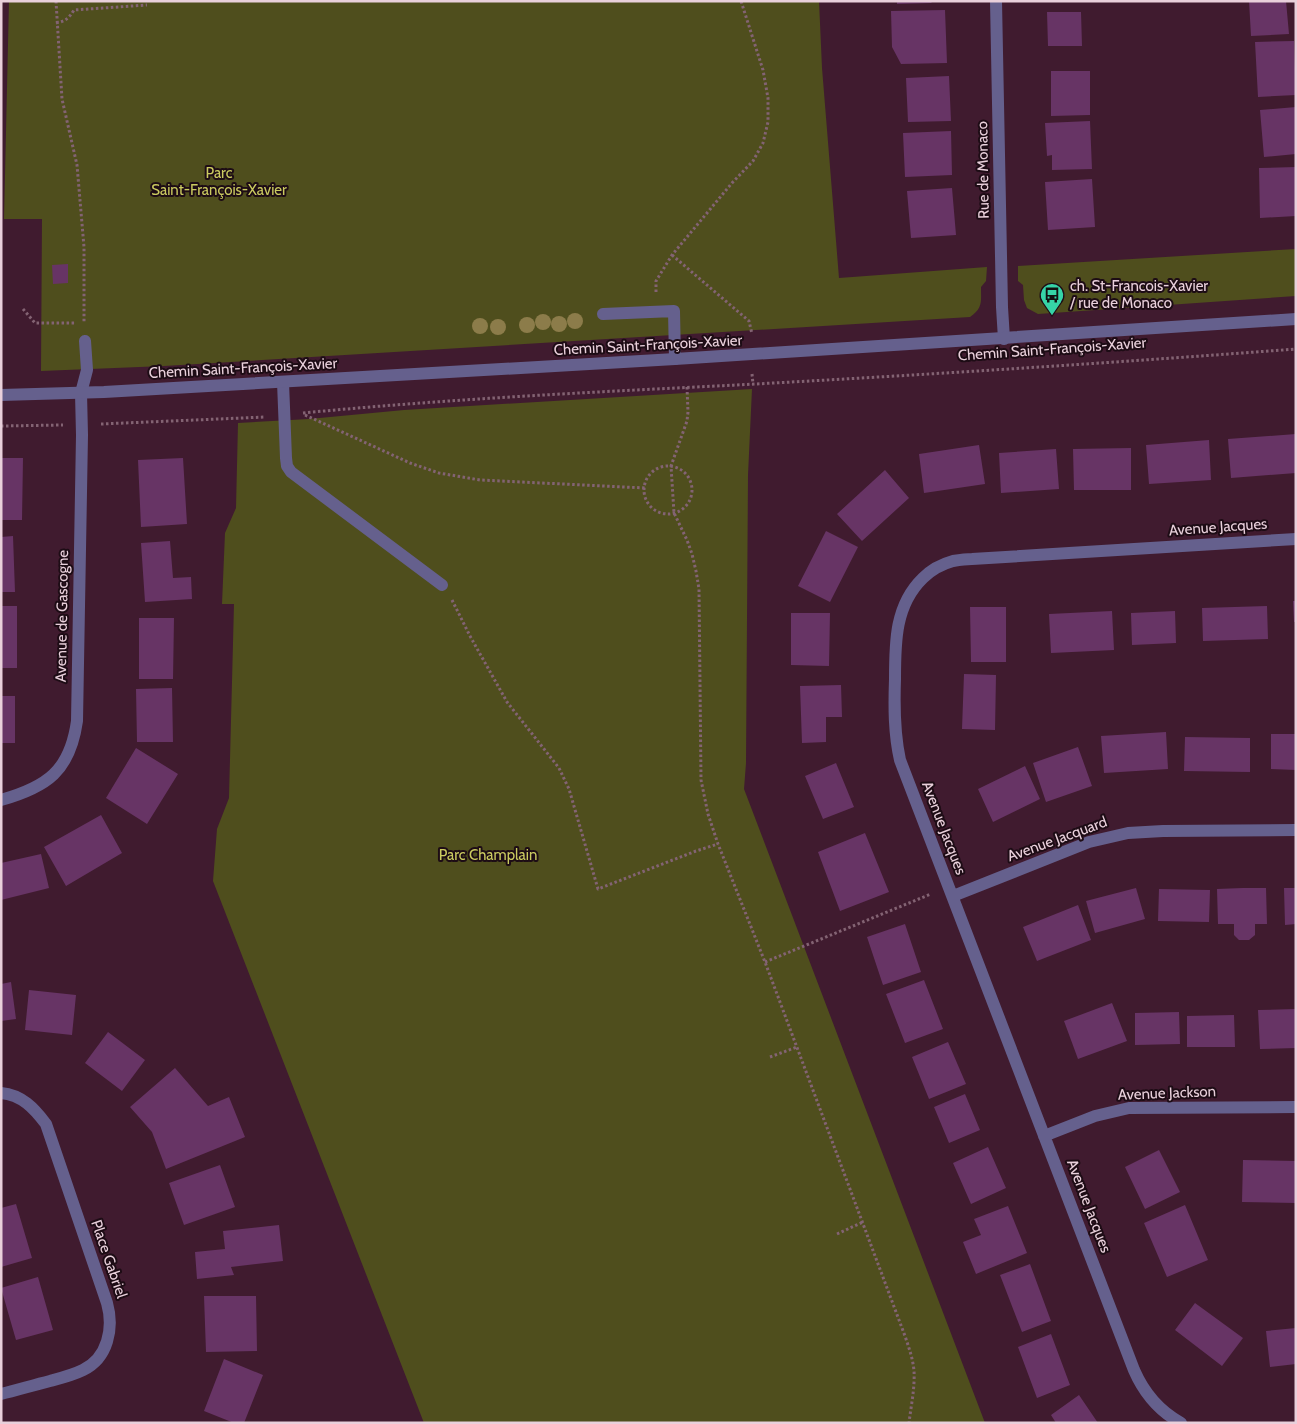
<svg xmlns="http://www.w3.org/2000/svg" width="1297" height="1424" viewBox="0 0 1297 1424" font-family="Cabin,sans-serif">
	<rect width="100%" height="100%" fill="#401b2f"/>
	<path fill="#4f4e1d" d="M9,1h810l3,67 17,210 148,-11 -1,14 -5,6c0,15 2,21 -11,30l-806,49 -123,5 1,-152h-38z
		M1296,249v47l-258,18 -11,-6 -3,-8 -1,-15 -5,-4v-15z
		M752,389l-4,86 -2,288 -2,26 241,634h-561l-211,-542 4,-52 12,-31 5,-194h-12l3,-71 11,-25 2,-85 71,-4 95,-9z"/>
	<path fill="#673465" d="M897,1h36l-2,2 -34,1z
		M1249,1h37l3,33 -38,2z
		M945,10l2,53 -46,1 -9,-17 -1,-36z
		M1047,12h34l1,34h-34z
		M1294,41l2,54 -38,2 -3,-55z
		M1051,71h39v44l-39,1z
		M949,76l2,45 -43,1 -2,-44z
		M1296,107v47l-32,3 -4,-47z
		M1090,121l2,48 -40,1v-15l-5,1 -2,-33z
		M951,131l1,44 -47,2 -2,-44z
		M1296,167v49l-36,2 -1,-50z
		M1092,179l3,48 -47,3 -3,-48z
		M952,188l4,47 -45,3 -4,-47z
		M68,264v19l-15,1 -1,-19z
		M1296,434v39l-65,5 -3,-39z
		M1209,440l2,40 -62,4 -3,-39z
		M979,445l6,39 -61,9 -5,-39z
		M1131,448v42h-57l-1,-41z
		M1056,449l3,40 -58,4 -2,-40z
		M1,458h22l-1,62h-21z
		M183,458l4,66 -46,3 -3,-67z
		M885,470l24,28 -47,43 -25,-27z
		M826,531l32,16 -28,55 -32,-16z
		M13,536l2,56h-14v-55z
		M170,541l3,37 18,-1 1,22 -47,3 -4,-59z
		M1293,601h3v21h-2z
		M1,606h16v62h-16z
		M1267,606l1,33 -65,2 -1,-33z
		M970,607h36v55h-35z
		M1112,611l2,39 -63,3 -2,-39z
		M1175,611l1,32 -44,2 -1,-32z
		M791,613h39l-1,53 -38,-1z
		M139,618h35l-1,61h-34z
		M964,674l32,1 -1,55 -33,-1z
		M841,685l1,32h-16v25l-24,1 -2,-57z
		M172,688l1,54h-36l-1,-53z
		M1,696h14v47h-14z
		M1166,732l2,37 -64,4 -3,-37z
		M1271,734h25v36l-25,-1z
		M1185,737l65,1v34l-66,-1z
		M1078,747l14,39 -46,16 -13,-39z
		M136,748l42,26 -31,50 -41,-26z
		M836,763l18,44 -31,12 -18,-43z
		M1025,766l15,33 -47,23 -15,-33z
		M101,815l21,38 -56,33 -22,-39z
		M865,833l24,59 -49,19 -22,-59z
		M41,854l8,34 -48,12v-37z
		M1136,888l9,31 -50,14 -9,-32z
		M1243,888h23l1,36h-12v11l-6,5h-10l-5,-5v-11h-16l-1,-35z
		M1284,888h12v36l-11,1z
		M1159,889l51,1 -1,32 -51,-1z
		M1078,905l13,35 -54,21 -14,-34z
		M905,924l16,48 -38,13 -16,-48z
		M924,980l19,49 -38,14 -19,-49z
		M11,982l5,37 -15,2v-37z
		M29,990l47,5 -4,40 -47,-5z
		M1112,1003l15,38 -49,18 -14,-38z
		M1296,1009v39l-36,1 -2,-39z
		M1179,1012l1,32 -45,1v-32z
		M1234,1015l1,32h-48v-31z
		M108,1032l37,28 -23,31 -37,-28z
		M948,1042l18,42 -37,15 -17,-42z
		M175,1068l33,38 21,-9 16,40 -79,32 -14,-37 -22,-25z
		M965,1094l15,36 -31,13 -15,-36z
		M988,1147l18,41 -35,16 -18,-41z
		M1159,1150l21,42 -35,17 -20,-42z
		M1243,1160l53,1v42l-54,-1z
		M220,1165l15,42 -51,18 -15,-42z
		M16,1204l16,54 -31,9v-59z
		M1185,1205l23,55 -41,17 -23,-54z
		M1008,1206l19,47 -51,21 -13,-32 18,-7 -7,-16z
		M279,1225l4,36 -52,6 3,8 -37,4 -2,-27 30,-3 -2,-18z
		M1030,1264l21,57 -29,11 -22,-57z
		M38,1277l15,53 -37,10 -15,-52z
		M204,1296h52l1,55 -51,1z
		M1195,1303l48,35 -21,28 -47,-36z
		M1296,1328v36l-26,3 -4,-36z
		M1051,1334l19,51 -33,13 -19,-51z
		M224,1359l39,16 -19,48h-10l-30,-12z
		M1079,1395l19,28h-42l-5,-8z"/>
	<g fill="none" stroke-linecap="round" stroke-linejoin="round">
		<path stroke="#836373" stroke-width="3" stroke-dasharray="2.5 2.5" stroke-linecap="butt" d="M56,1l6,98 15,66 7,82v75
			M56,23c10,-2 13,-5 18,-13l73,-5
			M672,255l77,66 3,13
			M656,292v-11l16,-26 60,-72 21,-22 10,-18 5,-21v-24l-5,-28 -22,-69
			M23,309l12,14h41
			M752,374l1,10
			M687,387l1,25 -1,9 -16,45 3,47 13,27 5,14 4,17 3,18 2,191 7,34 10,30 47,118 140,374c4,12 8,23 9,35 1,17 -3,35 -5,52
			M303,413c145,-14 290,-21 434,-28 186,-10 373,-22 559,-36
			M305,415l105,48 29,10 41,7 165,8
			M101,424l164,-7
			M1,426l62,-1
			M644 490a24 24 0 1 1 48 0a24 24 0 1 1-48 0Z
			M452,600l18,36 37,66 52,66 10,21 29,100 98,-38 22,-7
			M765,962l166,-68
			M770,1057l27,-10
			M837,1234l26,-12"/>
		<path stroke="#65608d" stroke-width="12" d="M603,314l71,-3 1,48
			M283,382l3,76 1,8 4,6 151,113
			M81,393l6,-23 -2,-29"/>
		<path stroke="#65608d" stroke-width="12" d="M996,1l6,306 2,32
			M1,800c46,-13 69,-29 76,-79l5,-286 -1,-42
			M953,896l136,-54 39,-9 35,-2 133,-1
			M1,1093c21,2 33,15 45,31l61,179c7,25 1,55 -24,67 -10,5 -22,8 -33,11 -16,4 -33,9 -49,13
			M1044,1136l51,-20 34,-8 167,-1
			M1181,1423c-22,-12 -37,-30 -47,-53l-234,-610c-6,-27 -6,-53 -5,-81 0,-37 0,-74 28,-101 8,-8 19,-14 30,-17 6,-1 13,-2 19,-2l324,-20"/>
		<path stroke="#65608d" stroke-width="12" d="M1,395l103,-3 571,-33 621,-40"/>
	</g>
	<g fill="#8c7c4a">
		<circle cx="575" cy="321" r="8"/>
		<circle cx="543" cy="322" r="8"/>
		<circle cx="559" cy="324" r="8"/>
		<circle cx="527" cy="325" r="8"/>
		<circle cx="480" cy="326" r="8"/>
		<circle cx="498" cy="327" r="8"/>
	</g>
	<defs>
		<g id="bus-pin" transform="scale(1.25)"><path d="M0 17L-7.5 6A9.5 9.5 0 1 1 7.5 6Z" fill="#36d4a7" stroke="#1d0c15"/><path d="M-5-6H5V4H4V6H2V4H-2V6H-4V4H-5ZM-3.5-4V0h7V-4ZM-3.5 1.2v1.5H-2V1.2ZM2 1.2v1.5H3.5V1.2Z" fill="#111"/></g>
	</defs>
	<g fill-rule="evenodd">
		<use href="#bus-pin" x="1052" y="295"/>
	</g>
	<g text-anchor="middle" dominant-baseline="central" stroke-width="4" stroke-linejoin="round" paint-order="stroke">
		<g font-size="15" fill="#e9d0db" stroke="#1d0c15">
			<text transform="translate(983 170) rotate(-91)">Rue de Monaco</text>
			<text transform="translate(648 345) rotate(-3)">Chemin Saint-François-Xavier</text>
			<text transform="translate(1052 349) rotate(-4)">Chemin Saint-François-Xavier</text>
			<text transform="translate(243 368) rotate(-3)">Chemin Saint-François-Xavier</text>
			<text transform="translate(1218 527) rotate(-4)">Avenue Jacques</text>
			<text transform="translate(62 616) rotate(-89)">Avenue de Gascogne</text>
			<text transform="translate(944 828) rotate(69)">Avenue Jacques</text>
			<text transform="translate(1057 839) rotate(-20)">Avenue Jacquard</text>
			<text transform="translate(1167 1093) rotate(-2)">Avenue Jackson</text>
			<text transform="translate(1089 1206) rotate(69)">Avenue Jacques</text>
			<text transform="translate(109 1259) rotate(71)">Place Gabriel</text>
		</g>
		<g font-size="15" fill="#cbcb60" stroke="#1d0c15">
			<text x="219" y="173">Parc<tspan x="219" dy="17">Saint-François-Xavier</tspan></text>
			<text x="488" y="855">Parc Champlain</text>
		</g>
		<g font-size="15" fill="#e9d0db" stroke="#1d0c15" text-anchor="start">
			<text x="1070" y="286">ch. St-Francois-Xavier<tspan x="1070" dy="17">/ rue de Monaco</tspan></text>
		</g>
	</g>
	<rect width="1297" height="1424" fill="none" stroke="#e9d0db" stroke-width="5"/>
</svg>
